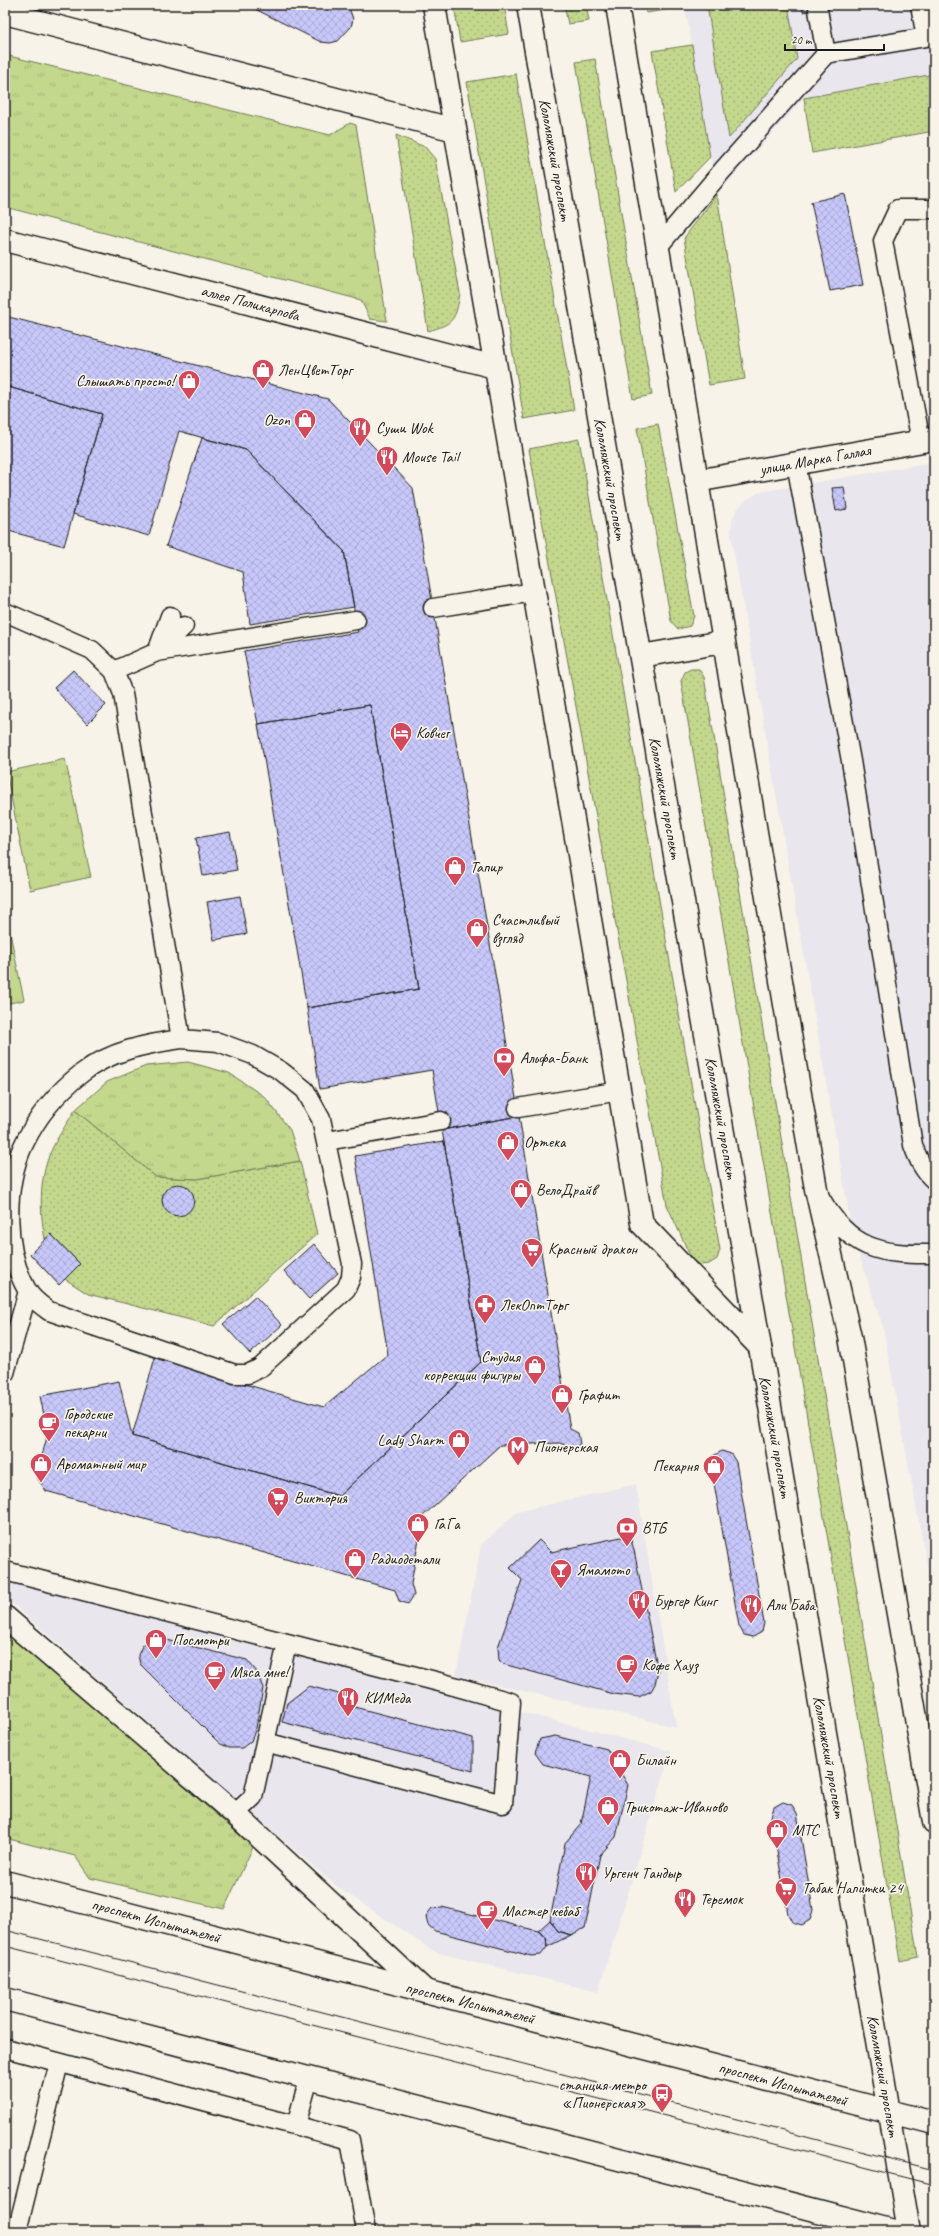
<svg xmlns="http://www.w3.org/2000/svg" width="939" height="2236" viewBox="0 0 939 2236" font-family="Caveat,sans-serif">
	<defs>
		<pattern id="grass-dots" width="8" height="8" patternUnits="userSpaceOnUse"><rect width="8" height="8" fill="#c3d78d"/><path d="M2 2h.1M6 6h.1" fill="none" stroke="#a7b879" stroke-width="1.8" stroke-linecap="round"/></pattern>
		<pattern id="park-tufts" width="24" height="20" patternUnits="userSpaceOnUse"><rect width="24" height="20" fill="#c3d78d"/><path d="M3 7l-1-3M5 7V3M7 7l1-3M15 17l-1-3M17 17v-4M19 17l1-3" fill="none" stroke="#a7b879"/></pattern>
		<pattern id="building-cross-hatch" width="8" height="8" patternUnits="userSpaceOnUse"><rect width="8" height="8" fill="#c7c7fa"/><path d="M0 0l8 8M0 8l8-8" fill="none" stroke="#aaaad6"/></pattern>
	</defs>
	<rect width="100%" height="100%" fill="#f7f3e8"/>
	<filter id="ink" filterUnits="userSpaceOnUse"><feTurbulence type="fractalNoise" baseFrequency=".025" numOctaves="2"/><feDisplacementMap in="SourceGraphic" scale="8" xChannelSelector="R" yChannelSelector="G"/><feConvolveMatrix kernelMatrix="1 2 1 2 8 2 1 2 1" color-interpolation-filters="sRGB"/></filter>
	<g filter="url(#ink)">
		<path fill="#e9e6ed" d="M685,5h249v69l-130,24 -87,96z
			M934,462v1141l-51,-276 -30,-90 -122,-702 1,-15 6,-12 9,-9 13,-7z
			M636,1484l40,243 -220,-52 25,-130 36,-33z
			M5,1579l666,172 -73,241 -163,-40 -99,-66 -331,-289z
			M5,2218l44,13h-44z"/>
		<path fill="url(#grass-dots)" stroke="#707a54" d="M454,5h50l5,29 -49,8z
			M564,5h22l3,16 -21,3z
			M645,5h40v2l-39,6z
			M707,5h81l9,54 -68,79z
			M692,45l18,112 -34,35 -24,-141z
			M595,59l57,336 -19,4 -57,-337z
			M516,74l58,336 -50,9 -57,-337z
			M934,74v57l-122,22 -8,-55z
			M396,135l29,12 10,12 25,134c-4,26 -6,31 -32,38z
			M717,194l28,185 -36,6 -25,-147z
			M658,424l36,192 -4,10 -12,3 -7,-8 -34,-193z
			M579,439l141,811 -3,9 -8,5 -9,1 -8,-5 -25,-55 -138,-756z
			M691,669h8l5,8 214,1280 -18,4 -219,-1280 4,-9z
			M75,1110l81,67 41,2 103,-18 17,73 -103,92 -126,-32 -23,-15 15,-15 -29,-30 -6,5c-6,-30 -6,-66 9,-94 6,-12 14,-23 21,-35z"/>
		<path fill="url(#park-tufts)" stroke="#707a54" d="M5,55l325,80 20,-12 6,2 31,196 -17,-2 -9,-19 -356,-93z
			M65,759l26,118 -61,13 -24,-118z
			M5,910l9,42 -9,2z
			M188,1062l41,11 36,24 25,33 10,31 -103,18 -41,-2 -81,-67 32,-28 39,-16z
			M5,1629l248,218 -29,62 -134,-31 -15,-22 -70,-18z"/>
		<path fill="#c3d78d" stroke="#707a54" d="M14,952l10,48 -19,4v-50z"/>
		<path fill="url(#building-cross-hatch)" stroke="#1c1c1c" d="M247,5h101l5,14 -2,8 -13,14 -8,2 -9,-1z
			M802,5h43l-42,7z
			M845,194l18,91 -33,6 -19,-89z
			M5,316l323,83 85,89 106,628 -77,14 -10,-60 -112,19 -13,-81 112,-19 -49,-284 -112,19 -14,-73 114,-19 -14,-81 -98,-101 -67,-19 -30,105 -76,-22 29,-100 -97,-28z
			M5,386l97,28 -38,132 -59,-16z
			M202,438l44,12 98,101 10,56 -104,17 -7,-52 -77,-26z
			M844,487l3,22 -11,2 -4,-23z
			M73,670l33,35 -19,19 -33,-36z
			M370,705l49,284 -112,19 -49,-284z
			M230,832l7,38 -34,6 -7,-38z
			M240,896l7,38 -33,6 -7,-38z
			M519,1116l51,313 8,4 2,11 -8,5 -12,-6 -60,2 -77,71 -12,68 3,11 -6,9 -9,-3 -4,-11 -349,-99 -10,-15 12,-42 -8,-38 79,-15 13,55 207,60 142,-134 -39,-232z
			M444,1141l37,221 -142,134 -207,-60 23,-78 169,49 64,-53 -33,-198z
			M162 1200a16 16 0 1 1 32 0a16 16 0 1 1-32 0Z
			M51,1234l29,30 -21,21 -29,-31z
			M314,1244l24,29 -29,26 -25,-28z
			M255,1296l27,29 -32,29 -27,-30z
			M722,1451l9,3 5,8 28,161 -2,9 -9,5 -9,-2 -5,-9 -28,-160 2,-10z
			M621,1537l10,3 3,10 24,121 -3,13 -4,7 -12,6 -25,-3 -111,-30 -4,-4 -1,-13 24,-67 -12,-12 29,-28 12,12z
			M159,1638l88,22 10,12 6,16 -7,40 -5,13 -9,7h-13l-10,-5 -79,-79 -2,-9 4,-9 8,-6z
			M309,1686l30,8v9l134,35v33l-191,-49 5,-19z
			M555,1736l52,13 21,36 -12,52 -16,18 -15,73 -14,7 -13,-4 -8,-11 15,-77 16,-19 10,-47 -48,-13 -8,-11 5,-14z
			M783,1802l9,3 5,8 16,97 -3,10 -8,5 -10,-3 -4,-8 -17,-97 3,-10z
			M442,1907l96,24 8,6 1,10 -6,8 -10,1 -96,-25 -7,-6 -2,-9 6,-8z
			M550,1920l8,11 13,4 -24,12 -1,-10 -8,-6z"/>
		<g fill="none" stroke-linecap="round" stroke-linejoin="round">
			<g stroke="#1c1c1c" stroke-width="21">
				<path id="lane" d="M818,10l8,44
					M657,248l65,-77 104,-117 100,-17 -6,-32
					M921,442l-38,-201 15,-32h36
					M796,463l55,298 62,384c5,14 10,25 21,35
					M433,608l101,-16
					M5,612l87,38 22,21 9,23 58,345
					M159,650l25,-24
					M157,652l13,-36
					M114,671l43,-19 199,-32
					M181,1039l37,3 35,13 28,16 24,19 16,29 31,145 -1,13 -5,12 -86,79 -12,6h-13l-186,-63c-8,-6 -17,-12 -22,-21 -23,-41 -23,-102 -4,-144 14,-30 33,-53 59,-73 28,-22 64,-29 99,-34z
					M518,1108l102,-17
					M327,1141l114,-20
					M821,1199c29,50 58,56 113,55
					M5,1373l23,-82
					M5,1571l282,72
					M235,1814l18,-17 34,-154 156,40 68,19 -8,102 -238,-62
					M5,2048l345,92 16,91
					M296,2125l13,-47
					M17,2231l42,-168"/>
			</g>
			<g stroke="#1c1c1c" stroke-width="25">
				<path id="street" d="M434,5l208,1219 118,123
					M5,13l450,117
					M5,240l490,127
					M696,481l238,-42
					M5,1617l230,197 190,177"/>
			</g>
			<g stroke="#1c1c1c" stroke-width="25">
				<path id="secondary" d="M5,1882l929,241
					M5,1999l890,232"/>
			</g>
			<g stroke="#1c1c1c" stroke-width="25">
				<path id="primary" d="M528,5l232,1342 149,884
					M617,5l199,1184 34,148 84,485
					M641,656l82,-14"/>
			</g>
			<use href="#lane" stroke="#f7f3e8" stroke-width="18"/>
			<use href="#street" stroke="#f7f3e8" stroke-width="22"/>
			<use href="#secondary" stroke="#f7f3e8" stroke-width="22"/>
			<use href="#primary" stroke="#f7f3e8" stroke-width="22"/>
			<path stroke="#1c1c1c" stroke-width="1" d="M5,1930l929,240
				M5,1946l929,239"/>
		</g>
	</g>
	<defs>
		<g id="shop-pin" transform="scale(1.15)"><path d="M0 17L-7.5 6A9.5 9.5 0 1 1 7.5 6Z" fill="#d1495b" stroke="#f7f3e8"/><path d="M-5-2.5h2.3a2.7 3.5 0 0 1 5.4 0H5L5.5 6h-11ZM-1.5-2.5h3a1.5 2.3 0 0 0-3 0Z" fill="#fff"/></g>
		<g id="restaurant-pin" transform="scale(1.15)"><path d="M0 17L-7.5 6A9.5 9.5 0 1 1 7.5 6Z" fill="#d1495b" stroke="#f7f3e8"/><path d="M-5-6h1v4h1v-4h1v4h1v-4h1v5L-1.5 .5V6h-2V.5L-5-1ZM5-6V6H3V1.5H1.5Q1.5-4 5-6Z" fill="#fff"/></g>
		<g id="hotel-pin" transform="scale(1.15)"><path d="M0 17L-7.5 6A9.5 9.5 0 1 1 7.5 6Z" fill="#d1495b" stroke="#f7f3e8"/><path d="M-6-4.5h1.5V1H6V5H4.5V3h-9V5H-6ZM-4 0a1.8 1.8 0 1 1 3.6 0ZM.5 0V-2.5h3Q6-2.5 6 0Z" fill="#fff"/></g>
		<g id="bank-pin" transform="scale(1.15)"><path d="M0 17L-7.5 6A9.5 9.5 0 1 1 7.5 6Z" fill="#d1495b" stroke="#f7f3e8"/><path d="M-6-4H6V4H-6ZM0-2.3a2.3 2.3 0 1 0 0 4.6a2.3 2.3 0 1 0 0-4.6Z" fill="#fff"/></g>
		<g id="supermarket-pin" transform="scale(1.15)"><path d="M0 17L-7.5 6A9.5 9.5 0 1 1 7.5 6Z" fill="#d1495b" stroke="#f7f3e8"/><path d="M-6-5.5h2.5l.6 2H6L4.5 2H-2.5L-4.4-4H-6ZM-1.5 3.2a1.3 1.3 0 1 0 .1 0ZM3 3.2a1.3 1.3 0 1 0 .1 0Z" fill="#fff"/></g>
		<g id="pharmacy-pin" transform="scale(1.15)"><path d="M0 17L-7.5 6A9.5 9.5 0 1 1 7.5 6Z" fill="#d1495b" stroke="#f7f3e8"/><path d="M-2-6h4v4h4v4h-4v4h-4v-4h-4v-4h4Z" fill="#fff"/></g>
		<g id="cafe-pin" transform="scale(1.15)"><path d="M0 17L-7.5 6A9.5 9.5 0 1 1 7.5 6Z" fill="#d1495b" stroke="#f7f3e8"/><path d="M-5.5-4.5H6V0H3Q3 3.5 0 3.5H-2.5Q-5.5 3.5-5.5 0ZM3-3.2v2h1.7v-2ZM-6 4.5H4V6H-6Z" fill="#fff"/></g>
		<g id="metro-pin" transform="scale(1.15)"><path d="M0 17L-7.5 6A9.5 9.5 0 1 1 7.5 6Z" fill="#d1495b" stroke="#f7f3e8"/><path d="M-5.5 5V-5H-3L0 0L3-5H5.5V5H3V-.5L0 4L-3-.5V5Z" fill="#fff"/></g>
		<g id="bar-pin" transform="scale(1.15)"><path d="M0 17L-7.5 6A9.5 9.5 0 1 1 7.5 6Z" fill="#d1495b" stroke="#f7f3e8"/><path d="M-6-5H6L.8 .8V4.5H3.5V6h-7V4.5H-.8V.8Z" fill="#fff"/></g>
		<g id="bus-pin" transform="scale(1.15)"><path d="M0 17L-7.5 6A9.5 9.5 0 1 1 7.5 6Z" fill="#d1495b" stroke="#f7f3e8"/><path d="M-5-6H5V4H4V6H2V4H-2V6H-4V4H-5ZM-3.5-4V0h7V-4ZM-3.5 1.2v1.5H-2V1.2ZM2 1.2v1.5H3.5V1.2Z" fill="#fff"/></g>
	</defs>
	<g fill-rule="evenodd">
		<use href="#shop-pin" x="263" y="370"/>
		<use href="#shop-pin" x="189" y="381"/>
		<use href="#shop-pin" x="305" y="420"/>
		<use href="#restaurant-pin" x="360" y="428"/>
		<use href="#restaurant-pin" x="387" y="457"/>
		<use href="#hotel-pin" x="401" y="733"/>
		<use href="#shop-pin" x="455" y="867"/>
		<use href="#shop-pin" x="477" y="929"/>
		<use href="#bank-pin" x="504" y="1058"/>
		<use href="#shop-pin" x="508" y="1142"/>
		<use href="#shop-pin" x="521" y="1190"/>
		<use href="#supermarket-pin" x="532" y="1249"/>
		<use href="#pharmacy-pin" x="485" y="1305"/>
		<use href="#shop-pin" x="535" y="1366"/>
		<use href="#shop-pin" x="562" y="1395"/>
		<use href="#cafe-pin" x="49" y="1423"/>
		<use href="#shop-pin" x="459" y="1440"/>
		<use href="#metro-pin" x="518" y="1447"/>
		<use href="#shop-pin" x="41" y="1464"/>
		<use href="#shop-pin" x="714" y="1466"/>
		<use href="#supermarket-pin" x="278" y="1498"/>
		<use href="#shop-pin" x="418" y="1524"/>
		<use href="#bank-pin" x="627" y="1528"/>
		<use href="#shop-pin" x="355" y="1559"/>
		<use href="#bar-pin" x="561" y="1570"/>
		<use href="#restaurant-pin" x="639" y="1601"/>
		<use href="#restaurant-pin" x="751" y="1605"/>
		<use href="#shop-pin" x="156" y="1640"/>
		<use href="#cafe-pin" x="627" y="1665"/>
		<use href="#cafe-pin" x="215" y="1672"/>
		<use href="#restaurant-pin" x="348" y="1698"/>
		<use href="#shop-pin" x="620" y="1760"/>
		<use href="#shop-pin" x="608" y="1807"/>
		<use href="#shop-pin" x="777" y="1830"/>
		<use href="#restaurant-pin" x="586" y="1873"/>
		<use href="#supermarket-pin" x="786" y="1888"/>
		<use href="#restaurant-pin" x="685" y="1899"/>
		<use href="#cafe-pin" x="487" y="1911"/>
		<use href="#bus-pin" x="662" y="2094"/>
	</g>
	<g text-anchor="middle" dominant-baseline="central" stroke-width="3.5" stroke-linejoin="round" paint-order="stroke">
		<g font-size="16" fill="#1c1c1c" stroke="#f7f3e8">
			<text transform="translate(555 160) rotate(80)">Коломяжский проспект</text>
			<text transform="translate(250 303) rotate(15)">аллея Поликарпова</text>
			<text transform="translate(815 460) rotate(-10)">улица Марка Галлая</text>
			<text transform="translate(610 479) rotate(80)">Коломяжский проспект</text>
			<text transform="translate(665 798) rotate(80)">Коломяжский проспект</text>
			<text transform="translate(721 1118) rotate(80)">Коломяжский проспект</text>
			<text transform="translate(775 1437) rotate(80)">Коломяжский проспект</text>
			<text transform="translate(829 1757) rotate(80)">Коломяжский проспект</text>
			<text transform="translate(156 1921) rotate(15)">проспект Испытателей</text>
			<text transform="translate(470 2003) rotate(14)">проспект Испытателей</text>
			<text transform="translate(883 2076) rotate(80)">Коломяжский проспект</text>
			<text transform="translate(783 2084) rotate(15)">проспект Испытателей</text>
		</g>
		<g font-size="16" fill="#1c1c1c" stroke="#f7f3e8" text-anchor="start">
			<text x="278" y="370">ЛенЦветТорг</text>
			<text x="174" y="381" text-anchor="end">Слышать просто!</text>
			<text x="290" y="420" text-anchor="end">Ozon</text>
			<text x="376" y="428">Суши Wok</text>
			<text x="402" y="457">Mouse Tail</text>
			<text x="416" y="733">Ковчег</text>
			<text x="470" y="867">Тапир</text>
			<text x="492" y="920">Счастливый<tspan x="492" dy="18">взгляд</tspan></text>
			<text x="520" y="1058">Альфа-Банк</text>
			<text x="524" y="1142">Ортека</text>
			<text x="536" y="1190">ВелоДрайв</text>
			<text x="548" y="1249">Красный дракон</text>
			<text x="500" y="1305">ЛекОптТорг</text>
			<text x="520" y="1357" text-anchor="end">Студия<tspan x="520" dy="18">коррекции фигуры</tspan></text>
			<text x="578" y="1395">Графит</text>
			<text x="64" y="1414">Городские<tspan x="64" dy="18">пекарни</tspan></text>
			<text x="444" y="1440" text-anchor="end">Lady Sharm</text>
			<text x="534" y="1447">Пионерская</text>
			<text x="56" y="1464">Ароматный мир</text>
			<text x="698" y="1466" text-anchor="end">Пекарня</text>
			<text x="294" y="1498">Виктория</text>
			<text x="434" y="1524">ГаГа</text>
			<text x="642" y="1528">ВТБ</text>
			<text x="370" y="1559">Радиодетали</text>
			<text x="576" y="1570">Ямамото</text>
			<text x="654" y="1601">Бургер Кинг</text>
			<text x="766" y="1605">Али Баба</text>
			<text x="172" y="1640">Посмотри</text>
			<text x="642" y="1665">Кофе Хауз</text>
			<text x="230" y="1672">Мяса мне!</text>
			<text x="364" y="1698">КИМеда</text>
			<text x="636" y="1760">Билайн</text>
			<text x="624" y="1807">Трикотаж-Иваново</text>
			<text x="792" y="1830">МТС</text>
			<text x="602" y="1873">Ургенч Тандыр</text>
			<text x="802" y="1888">Табак Напитки 24</text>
			<text x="700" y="1899">Теремок</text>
			<text x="502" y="1911">Мастер кебаб</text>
			<text x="646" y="2085" text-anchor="end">станция метро<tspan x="646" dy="18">«Пионерская»</tspan></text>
		</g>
	</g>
	<rect width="939" height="2236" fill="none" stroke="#f7f3e8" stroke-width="20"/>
	<rect x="10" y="10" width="919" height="2216" fill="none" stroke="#1c1c1c" stroke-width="1.5" filter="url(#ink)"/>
	<path d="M785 44v6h99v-6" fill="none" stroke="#1c1c1c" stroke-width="2"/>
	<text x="791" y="44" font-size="12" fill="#1c1c1c" stroke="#f7f3e8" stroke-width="3" paint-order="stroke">20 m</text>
</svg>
